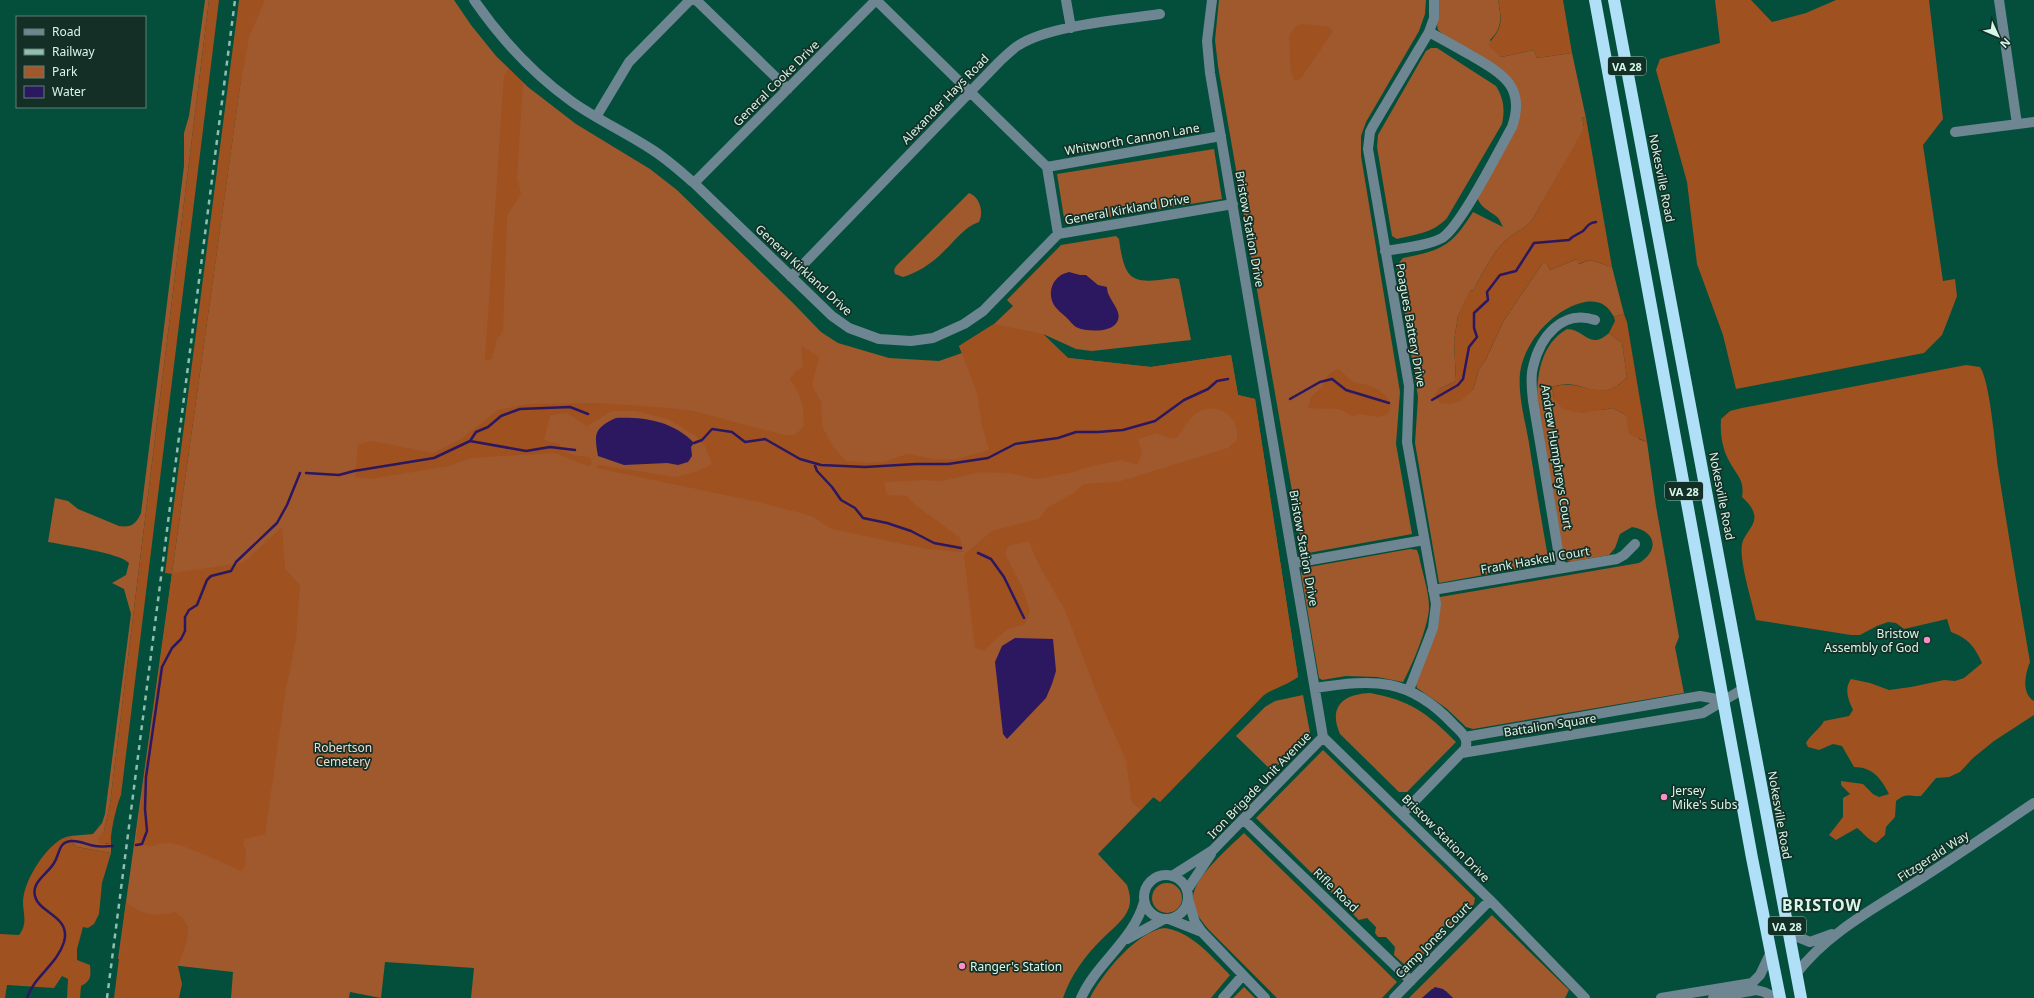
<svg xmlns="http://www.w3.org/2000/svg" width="2034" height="998" viewBox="0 0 2034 998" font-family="'Noto Sans',sans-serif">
	<rect width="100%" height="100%" fill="#034f3c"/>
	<path fill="#a0582d" d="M205,0h4l-99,804 -6,27 1,13 6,-1v10l-34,-6 -4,-3 -3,-8 23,-2 9,-11 3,-9 26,-200 -7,-25 -12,-6 14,-8 3,-12c-9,-10 -65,-18 -81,-21l7,-44 13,3 10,8 41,17c12,2 17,-2 22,-13l43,-347v-33l5,-17z
		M252,0h202l17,25 25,31 32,31 48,37 74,45 27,21 116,113 28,29 17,11 51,15 50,3 23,-8 -3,-7 35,-22 19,-18 -6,-6 54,-55 55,-9 3,3c6,44 13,45 55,39l5,1 12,61 -99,11 -16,-2 -33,-15 25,24 83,9 80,-12 7,40 17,4 43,278 -19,4 -26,14 -155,159 29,31c3,9 5,18 0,27 -5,10 -17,19 -25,27 -18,18 -31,36 -39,59h-592l3,-30 -89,-6 -4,36 -31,-6 -1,6h-118l2,-26 -115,-13z
		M1219,0h207l-1,14 -6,17 -53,91 -5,14v20l39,236 -4,52 16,90 -109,20 -85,-488 -3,-26z
		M1438,0h60c3,17 5,28 -8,40l11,17 33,-7 3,8 35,-5 14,65 -4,-1 2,10 -1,5 -51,88c-8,10 -18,12 -27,21 -14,14 -23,33 -32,50l-2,-1 -13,26 -4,25 2,40 -17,8 34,1 6,-21 6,-8 18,-39 39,-58h5l3,6 27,-11 2,5 11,-4 22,7 12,47 -10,3c-7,-13 -15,-17 -29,-15 -31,6 -61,40 -65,71 -2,23 5,47 9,70 6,40 13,80 20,120l-110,20 -24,-140 3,-46 -21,-132 6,-7c39,-8 48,-11 70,-46l30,15c-2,-4 -4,-9 -7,-11 -9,-7 -15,-8 -19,-19l39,-68 2,-34 -80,-65c-3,-10 2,-20 0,-30z
		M1431,48h6l59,38c8,13 9,24 6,38l-55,94c-14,15 -30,16 -50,21l-5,-3 -15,-89 1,-12 48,-84z
		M1214,149l8,50 -157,25 -8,-50z
		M969,193c11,4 15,19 10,29 -15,5 -23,18 -34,28 -11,12 -26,22 -42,27l-8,-3 -1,-4 2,-4z
		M1567,329c18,0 22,22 42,4l13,10 5,34c-28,31 -44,-2 -75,10l2,12 47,11 12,-2 13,7 13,24 8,3 9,64 23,131 -4,10 9,46 -211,36 -7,-2 -20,-19 -29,-20 -1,-4 24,-87 199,-34c21,-13 17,-32 -7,-36l-12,7 -5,14 -6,7 -39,7 -6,-4 -27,-157c0,-27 4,-57 30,-72z
		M1410,549l7,1 2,6c3,16 10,35 10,51 0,18 -17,59 -26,75l-26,-5 -31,-1 -24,4 -3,-2 -18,-105 3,-5z
		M1370,693c40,7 57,20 86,49l-49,50h-8l-59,-58c-12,-27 3,-40 30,-41z
		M1303,695l7,38 -38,38 -36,-35 29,-29 10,-6z
		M1323,750l152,148 -1,6 -22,22h-8l-9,10 1,6 -23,23 -7,1 -12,-11 1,-8 -9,-10h-8l-3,-4 1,-6 -9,-9 -8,2 -3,-3 -100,-99z
		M1244,833l153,149 -15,16h-105l-68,-68c-8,-9 -15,-19 -16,-31 -1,-21 37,-52 51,-66z
		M1152 898a15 15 0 1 1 30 0a15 15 0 1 1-30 0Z
		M1492,915l77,75 -4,8h-112l-7,-7 -14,-2 -10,9h-13z
		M1165,928c27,4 47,29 65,47l-19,23h-121c11,-23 48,-68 75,-70z
		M1244,987l11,11h-22z"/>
	<path fill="#9f5120" d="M209,0h10l-98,795c-4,9 -11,38 -10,48l-11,1 -2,-6 6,-7 6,-27z
		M239,0h26l-16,37 -9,50 -68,486 71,-10 39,-36 3,42 15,16 -4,54 -11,55 -20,140 -20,5 -2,6 3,6 -1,15 -4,5c-14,-7 -58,-27 -71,-28 -17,-1 -19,10 -34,-4l36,-265 -7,-1z
		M1498,0h65l9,53 -35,5 -3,-8 -33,7 -12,-11c1,-6 5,-8 8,-14 6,-9 3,-21 1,-32z
		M1715,0h36l21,22 34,-9 30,-13h93l14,119 -20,26 20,136 12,-2 2,17 -6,16 -9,23 -18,18 -188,36 -13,-54 -26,-71 -10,-82 -31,-112 4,-11 60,-16z
		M1304,24l25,3 4,4 -31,46 -4,3h-3l-4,-7 -2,-37 7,-10z
		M509,69l14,14 -6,95 4,15 -14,23 -4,115 -6,8 -5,20 -7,1 19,-285z
		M1582,117l4,1 26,149 -22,-7 -12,4 -1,-5 -27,11 -3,-6h-5l-39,58 -18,39 -6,8 -6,21 -13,11 -9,3 -11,-1 -5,-8 4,-6 17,-8 -2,-40 4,-25 12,-26 3,1c9,-17 18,-36 32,-50 9,-9 19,-11 27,-21l50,-88 2,-5z
		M1624,314l3,8 20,120 -18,-8 -3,-19 -13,-7 -31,5 -19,-4 -9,-10 -2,-12c32,-10 49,19 75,-10l-5,-34 -13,-10 6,-12 -1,-4z
		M994,324l49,10 25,24 83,9 80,-12 7,40 17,4 43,278c-11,8 -23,11 -34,18l-104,107 -7,-5 -12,13 -9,-7 -6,-43 -25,-56 -36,-94 -28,-49 -8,-20 -21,5 -3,8 17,33 8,25 -5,12 -19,6 -22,20 -9,-2 -11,-93 28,-24 47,-12 8,-11 25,-14 12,-10 34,-2 110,-34 9,-8c0,-6 0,-14 -3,-19 -10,-15 -31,-17 -43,-3 -6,7 -8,14 -15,20h-8l-11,-5 -19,6 4,13 -5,13 -16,-5 -33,7 -15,5 -36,7 -28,-6 -30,-1 -36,9 -22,-1 -36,2v7l3,6 19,1 7,8 46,34 3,14 -36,-3 -95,-20 -20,-13 -53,-14 -163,-34 3,-3 76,12 21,-5 16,-8 -7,-18 -9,-10 -28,-17 -32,-8h-24l-25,15 -20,-13 -17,2 -6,25 15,4 4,7 14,5 13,1 2,7 -4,2 -33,-13 -19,1 -66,4 -21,8 -79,13 -15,-2 3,-32 13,-4 62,12 28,-14 37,-29 30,-6 70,-1 71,5 24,3 91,24h11l9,-9c0,-20 -2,-30 -14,-47l6,-8 7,-4 -2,-21 18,11 -7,28 9,17 1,24 11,21 13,14 23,2 15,-1 23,-8 27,5h23l32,-9 -7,-25 -5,-33 -18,-46z
		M1966,365l14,2c10,14 15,80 18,101 10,65 21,129 32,194 -5,12 -9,31 4,39v14l-40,26 -21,17 -13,14 -11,5 -13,1 -15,18c-12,1 -14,-4 -25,5l-1,16 -9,10 -1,8 -9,8c-8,-3 -12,-10 -19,-15l-21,12 -7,-5 14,-18v-19l7,-4 -9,-9v-4l22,3 10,10 6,3 10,-3c-8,-16 -17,-27 -35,-27l-12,-21 -9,-2 -14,6 -11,-3 -2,-4c5,-9 13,-13 18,-22l25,-5 4,-6c-5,-11 -9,-21 -2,-31l19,4 19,7 22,-3 33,-7 11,1 9,-3 18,-15c-7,-16 -14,-25 -31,-31l-4,-13 -43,10 -8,-6 -8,-1 -11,4 -17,9h-9l-95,-15c-4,-19 -17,-58 -14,-76 2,-10 15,-19 12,-30 -2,-8 -7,-12 -12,-17 3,-18 -6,-22 -14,-38 -6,-12 -8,-26 -7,-40l9,-8 12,-3z
		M1338,369c6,3 8,9 14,12 4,3 7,2 12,3 13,4 29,12 26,27l-4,4 -8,2 -18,-3 -8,2 -12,-7 -32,-1 3,-11 12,-11c1,-8 8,-15 15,-17z
		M70,836l3,8 4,3 34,6 -9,30 -3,31 -5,10 -6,4 -5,-1 -6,22v11l13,5c1,11 1,16 -9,21l-1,12h-13l1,-19 -6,-3 -8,12 -47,-3 -2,13h-5v-64l19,1c11,-14 1,-26 5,-41 4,-19 26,-55 46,-58z
		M126,903c22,13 24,14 49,9l7,5 6,10 -1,13 -9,26 4,18 -3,14h-65z"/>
	<path fill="#2c1860" d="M1069,272l11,3h6l12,10 9,2c-1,11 15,22 11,33 -2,6 -9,9 -15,10 -8,1 -19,1 -27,-3 -3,-2 -6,-6 -9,-9 -4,-4 -10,-8 -13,-13 -8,-14 0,-30 15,-33z
		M616,418c28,-1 57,3 78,25l-3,4 1,9 -4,6 -10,3 -11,-2 -43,2 -26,-9c-4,-22 -4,-28 18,-38z
		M1015,638l38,1 3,32 -4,13 -6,14 -39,41 -4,-5 -8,-72 7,-16z
		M1435,987l8,2 10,9h-31z"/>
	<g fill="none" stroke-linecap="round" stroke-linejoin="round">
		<path stroke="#2c1860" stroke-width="2.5" d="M1290,399l30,-17 12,-3 14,11 43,13
			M1432,400l26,-15 5,-6 6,-32 8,-10 -3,-9v-15l14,-13 -1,-8 13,-17 16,-4 18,-28 35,-3c6,-6 8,-5 14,-9 5,-5 5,-8 13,-9
			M470,441l6,-9 12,-5 13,-11 19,-7 50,-2 18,7
			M694,443l8,-3 10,-11 20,3 13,10 20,-3 35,20 21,6 44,2 51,-3h32l40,-6 27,-14 43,-6 18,-6h22l25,-2 32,-9 29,-21 24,-11 9,-8 11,-2
			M814,463l3,8 15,16 9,13 14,8 8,10 24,5 24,8 23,12 27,5
			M306,473l33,2 15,-4 80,-13 36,-17 56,10 24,-4 25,3
			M978,553l13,6 13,18 20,41
			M136,845l6,-1 5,-13 -2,-22 1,-32 16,-110 10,-19 9,-9 4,-8v-14l4,-7 8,-5 10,-25 4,-4 20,-5 5,-9 41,-39 10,-18 13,-32
			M27,998c7,-22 30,-33 37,-56 7,-25 -23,-29 -28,-43 -7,-16 11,-24 18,-36 6,-9 4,-21 17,-22 9,-1 16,4 24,5 6,1 12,0 18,0"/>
		<path stroke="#6e8692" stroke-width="10" d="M474,0c27,39 58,73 97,101 25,18 54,31 80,48 16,10 30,23 43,34l138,133 17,12 30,11 32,2 22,-3 31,-14 19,-13 75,-77 175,-30
			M696,0l92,89
			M876,0l171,167 11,67
			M1066,0l5,28
			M1212,0l-5,41 3,32 113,664 167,163 95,98
			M1999,0l18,124
			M596,117l33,-55 61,-62
			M1955,132l79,-10
			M1047,167l174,-31
			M694,183l182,-183
			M1385,251c16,-3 43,-5 57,-13 19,-12 57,-88 70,-111 14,-40 -9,-53 -40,-71 -14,-8 -28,-16 -43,-24
			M791,277l209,-216c6,-5 12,-12 19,-16 31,-20 103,-25 141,-31
			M1294,563l130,-23
			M1561,568l-28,-167c-1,-11 -3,-23 0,-34 7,-30 29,-58 62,-47
			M1433,590l184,-31 7,-4 11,-11
			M1315,688c59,-9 94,-11 138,36 7,7 17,14 12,25l-62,64
			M1409,690l24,-62 3,-24 -29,-162 2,-56 -41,-237 2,-17 3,-6 56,-94 5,-14v-18
			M1465,737l235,-41 23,4
			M1462,753l241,-40 40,-24
			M1243,819l168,162
			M1144 897a22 22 0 1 1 44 0a22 22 0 1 1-44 0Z
			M1172,876l41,-26 110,-113
			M1187,890l24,-36
			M1188,899l7,23 7,10 63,66
			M1169,919l33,13
			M1788,933l22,9 22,-8
			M1127,939l37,-20
			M1796,974c30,-40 77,-65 118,-91 41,-26 80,-53 120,-80
			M1081,998c16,-36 52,-57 63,-96
			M1223,998l20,-23
			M1394,998l96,-98
			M1661,998l91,-15 8,-8 10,-21
			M1713,998l43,-8 8,2 12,6"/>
		<path stroke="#b0e0f8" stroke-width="12" d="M1595,0l157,858 28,140
			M1614,0l187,998"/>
		<path stroke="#90beaf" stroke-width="2.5" stroke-dasharray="5 5" stroke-linecap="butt" d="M107,998l128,-998"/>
	</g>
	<g fill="#fb8fc6" stroke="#142f26" stroke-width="1.5">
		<circle cx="1927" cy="640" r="4"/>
		<circle cx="1664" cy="797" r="4"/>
		<circle cx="962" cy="966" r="4"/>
	</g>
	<g text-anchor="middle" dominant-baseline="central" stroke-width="3.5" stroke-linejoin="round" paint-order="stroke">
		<g fill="#142f26" stroke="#9cbbaf" stroke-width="1">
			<rect x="1608" y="57" width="38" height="18" rx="3"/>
			<rect x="1665" y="482" width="38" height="18" rx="3"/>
			<rect x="1768" y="917" width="38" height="18" rx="3"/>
		</g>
		<g font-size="11" font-weight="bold" fill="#d7f7ea">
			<text x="1627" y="66">VA 28</text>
			<text x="1684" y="491">VA 28</text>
			<text x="1787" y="926">VA 28</text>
		</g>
		<g font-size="12" fill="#d7f7ea" stroke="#142f26">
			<text transform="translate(776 83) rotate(-45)">General Cooke Drive</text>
			<text transform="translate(945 99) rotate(-46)">Alexander Hays Road</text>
			<text transform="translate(1132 139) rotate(-10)">Whitworth Cannon Lane</text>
			<text transform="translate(1662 178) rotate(79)">Nokesville Road</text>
			<text transform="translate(1127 209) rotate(-10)">General Kirkland Drive</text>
			<text transform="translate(1250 229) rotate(80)">Bristow Station Drive</text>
			<text transform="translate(804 270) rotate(43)">General Kirkland Drive</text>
			<text transform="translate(1411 325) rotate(80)">Poagues Battery Drive</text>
			<text transform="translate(1557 457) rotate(81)">Andrew Humphreys Court</text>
			<text transform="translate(1722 496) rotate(79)">Nokesville Road</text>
			<text transform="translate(1304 548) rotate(80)">Bristow Station Drive</text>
			<text transform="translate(1535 560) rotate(-10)">Frank Haskell Court</text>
			<text transform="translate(1550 725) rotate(-9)">Battalion Square</text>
			<text transform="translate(1259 785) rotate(-46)">Iron Brigade Unit Avenue</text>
			<text transform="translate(1780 815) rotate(80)">Nokesville Road</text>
			<text transform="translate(1446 838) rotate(45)">Bristow Station Drive</text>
			<text transform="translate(1933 856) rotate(-33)">Fitzgerald Way</text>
			<text transform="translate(1336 890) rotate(44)">Rifle Road</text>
			<text transform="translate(1433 940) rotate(-45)">Camp Jones Court</text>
		</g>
		<g font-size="12" fill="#d7f7ea" stroke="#142f26" text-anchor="start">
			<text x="1919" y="633" text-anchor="end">Bristow<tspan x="1919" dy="14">Assembly of God</tspan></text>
			<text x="1672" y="790">Jersey<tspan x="1672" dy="14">Mike's Subs</tspan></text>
			<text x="970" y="966">Ranger's Station</text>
		</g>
		<g font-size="12" fill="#f1dace" stroke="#142f26">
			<text x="343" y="747">Robertson<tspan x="343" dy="14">Cemetery</tspan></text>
		</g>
		<g font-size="16" font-weight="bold" letter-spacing="1" fill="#d7f7ea" stroke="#142f26">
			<text x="1822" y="905">BRISTOW</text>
		</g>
	</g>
	<rect x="16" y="16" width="130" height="92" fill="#142f26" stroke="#627f74"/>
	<rect x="24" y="29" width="20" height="6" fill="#6e8692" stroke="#627f74"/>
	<text x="52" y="36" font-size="12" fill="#d7f7ea">Road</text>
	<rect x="24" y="49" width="20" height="6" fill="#90beaf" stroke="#627f74"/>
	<text x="52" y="56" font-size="12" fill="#d7f7ea">Railway</text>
	<rect x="24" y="66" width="20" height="12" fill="#a0582d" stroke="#627f74"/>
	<text x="52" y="76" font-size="12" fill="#d7f7ea">Park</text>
	<rect x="24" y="86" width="20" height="12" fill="#2c1860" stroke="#627f74"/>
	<text x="52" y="96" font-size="12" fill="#d7f7ea">Water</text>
	<g transform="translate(1998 36) rotate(134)" stroke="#142f26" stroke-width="3" paint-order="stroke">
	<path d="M0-3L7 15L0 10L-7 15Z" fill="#d7f7ea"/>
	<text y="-6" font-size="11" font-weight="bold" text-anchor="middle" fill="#d7f7ea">N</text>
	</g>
</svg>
